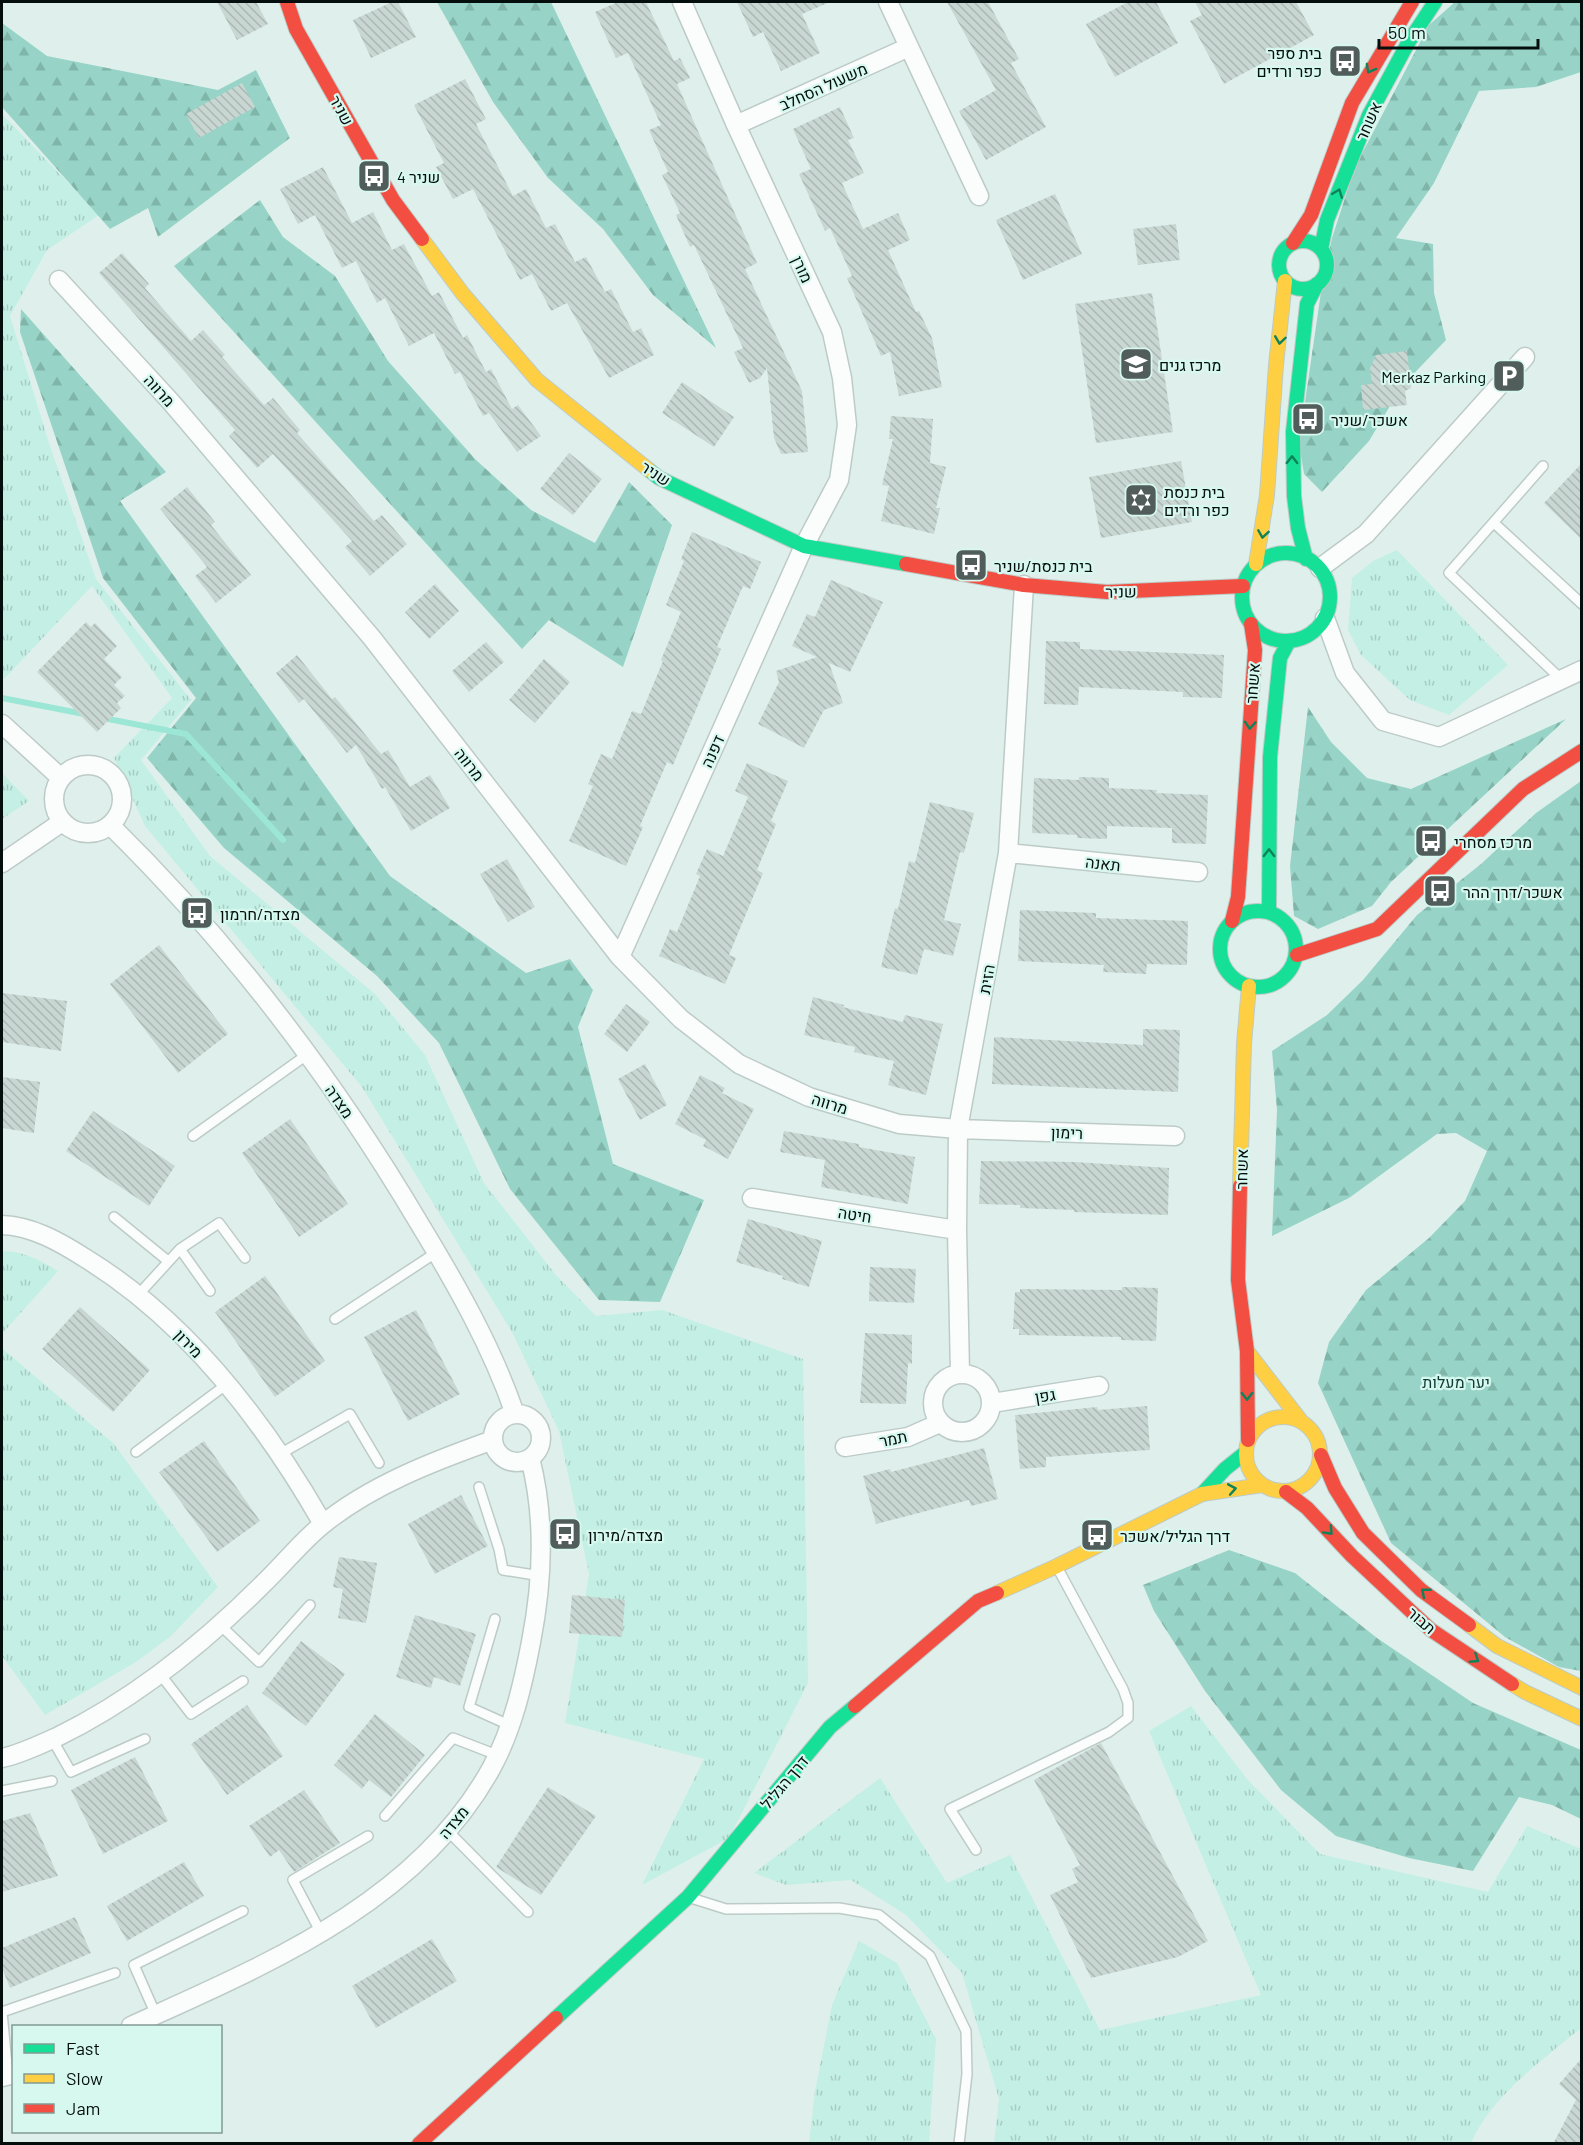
<svg xmlns="http://www.w3.org/2000/svg" width="1583" height="2145" viewBox="0 0 1583 2145" font-family="Barlow,Heebo,sans-serif">
	<defs>
		<pattern id="grass-tufts" width="24" height="20" patternUnits="userSpaceOnUse" patternTransform="scale(1.5)"><rect width="24" height="20" fill="#c4efe4"/><path d="M3 7l-1-3M5 7V3M7 7l1-3M15 17l-1-3M17 17v-4M19 17l1-3" fill="none" stroke="#a7ccc2"/></pattern>
		<pattern id="forest-firs" width="22" height="20" patternUnits="userSpaceOnUse" patternTransform="scale(1.5)"><rect width="22" height="20" fill="#97d4c7"/><path d="M5 1l3.5 6h-7zM16 11l3.5 6h-7z" fill="#80b5aa"/></pattern>
		<pattern id="building-back-hatch" width="6" height="6" patternUnits="userSpaceOnUse" patternTransform="scale(1.5)"><rect width="6" height="6" fill="#c9d7d3"/><path d="M-1 5l2 2M0 0l6 6M5-1l2 2" fill="none" stroke="#abb7b4"/></pattern>
	</defs>
	<rect width="100%" height="100%" fill="#dff0ec"/>
	<path fill="url(#grass-tufts)" d="M2,114l97,101 -52,35 -37,66 39,127 47,136 95,121 -50,60 69,96 165,138 50,61 59,128 72,92 40,41 66,-6 141,49 5,324 -79,155 -87,47 62,-126 -139,-36 24,-149 -30,-143 -47,-99 -150,-245 -217,-261 -31,-68 58,-60 -80,-112 -90,95z
		M1397,550l111,115 -59,50 -39,-15 -49,-45 -13,-25 4,-52 21,-17z
		M2,773l27,28 -27,18z
		M2,1251c21,0 38,9 56,20l-56,63z
		M2,1348l112,96 104,143 -47,49 -35,26 -91,53 -43,-59z
		M1191,1706l56,73 73,75 168,38 39,-66 54,23v179c-38,32 -90,68 -110,115h-477l5,-44 -37,-126 -56,-58 -55,-35 -65,5 -32,-12 126,-95 67,105 63,-28 90,175 161,-35 -112,-264z
		M859,1941l38,22 39,76 -7,104h-120l6,-52 17,-86z"/>
	<path fill="url(#forest-firs)" d="M437,2h114l165,346 -63,-53 -50,-66 -55,-51 -55,-76z
		M1455,2h126v70l-45,15 -57,4 -45,92 -38,55 37,6 1,49 12,47 -44,46 -33,55 -47,51 -18,-18 -5,-31 23,-158 10,-47 23,-71 74,-142z
		M2,23l45,33 171,34 38,-20 34,68 -132,99 -10,-29 -38,21 -108,-122z
		M260,200l23,37 52,39 53,85 87,98 56,51 64,33 34,-61 43,43 -49,142 -74,-47 -27,29 -348,-383z
		M21,309l145,163 -46,29 270,375 136,97 44,-14 23,31 -15,37 35,137 91,36 -44,102 -61,-2 -89,-111 -71,-146 -62,-67 -153,-128 -77,-90 49,-60 -93,-120 -83,-246z
		M1308,707l23,35 36,36 44,11 155,-70 -175,163 -19,24 -54,23 -24,-13 -4,-50z
		M1581,781v890l-22,-4 -54,-30 -114,-94 -73,-160 11,-41 37,-52 63,-52 36,-37 22,-50 -31,-18 -19,1 -88,64 -77,38 5,-126 -5,-59 55,-36 36,-35 54,-65 64,-51 55,-51z
		M1229,1550l66,23 82,65 96,65 108,47v69l-29,-14 -33,-8 -46,74 -64,-13 -73,-22 -55,-46 -76,-99 -51,-80 -11,-26z"/>
	<g fill="none" stroke-linecap="round" stroke-linejoin="round">
		<path stroke="#9ce6d5" stroke-width="6" d="M2,698l82,16
			M103,718l83,16 97,106"/>
	</g>
	<path fill="url(#building-back-hatch)" d="M217,2h39l12,22 -31,16z
		M392,2h6l18,35 -45,21 -18,-38z
		M618,2h28l28,59 6,-3 10,20 -13,6 80,179 -12,6 57,122 6,61 -27,2 -7,-16 -7,-70 -7,10 -11,5 -15,-31 9,-4 -49,-103 -4,2 -14,-32 4,-2 -18,-38 6,-3 -19,-42 12,-5 -33,-72 -12,5 -21,-46z
		M737,2h93l-28,12 18,39 -39,18 -18,-39 -10,5z
		M947,2h41l31,57 -8,4 35,64 -60,33 -27,-49 37,-21z
		M1128,2h28l22,41 -63,34 -29,-53z
		M1195,2h101l18,33 -90,49 -34,-63 12,-6z
		M465,79l21,40 -10,5 37,72 13,-7 20,39 9,-4 20,38 11,-5 19,35 6,-3 22,43 8,-4 13,27 -45,23 -42,-75 -16,8 -19,-37 -12,6 -47,-91 -20,10 -17,-32 8,-4 -30,-58z
		M242,83l13,24 -56,31 -13,-24z
		M840,107l14,31 -6,2 16,33 -22,10 21,46 35,-16 12,27 -22,10 28,62 3,-1 13,27 10,49 -43,9 -9,-44 -9,4 -34,-78 5,-2 -22,-48 -5,3 -26,-57 12,-5 -18,-40z
		M323,167l29,56 21,-11 19,38 12,-6 28,52 7,-4 24,46 4,-3 19,37 5,-3 21,40 6,-4 23,31 -24,16 -28,-39 -6,3 -23,-44 -5,2 -21,-41 -25,13 -24,-48 -8,5 -21,-42 -14,7 -27,-53 -17,9 -18,-35z
		M1055,194l27,60 -59,26 -27,-60z
		M1176,224l4,36 -42,5 -5,-36z
		M122,253l27,31 -4,4 46,53 12,-11 22,25 -3,2 42,48 9,-7 27,32 -3,3 77,88 8,-6 25,29 -37,32 -25,-29 7,-6 -79,-87 -16,14 -28,-32 6,-6 -136,-157z
		M1152,293l21,139 -77,11 -21,-139z
		M1407,351l4,37 -6,3 2,14 -44,5 -2,-25 11,-1 -2,-16 6,-13z
		M682,382l52,35 -20,30 -52,-34z
		M891,416l42,3 -3,44 16,4 -10,41h4l-6,26 -53,-13 8,-35 -7,-1 11,-46h-4z
		M569,453l33,26 -29,36 -33,-26z
		M1181,461l11,61 -91,16 -12,-61z
		M1581,464v75l-37,-36z
		M187,487l28,35 -4,3 40,50 -35,28 -21,-27 12,-9 -47,-58z
		M692,532l69,30 -11,27 -7,-3 -26,61 4,2 -35,85 -13,31 -6,-3 -27,64 3,1 -17,39 -57,-25 24,-55 -5,-2 13,-30 11,5 20,-48 9,3 22,-53 -2,-1 20,-48 -15,-7 18,-44 -3,-2z
		M831,580l52,22 -33,70 -21,-9 14,40 -19,7 -20,38 -46,-24 21,-42 -3,-11 41,-14 -25,-11 15,-32 8,3z
		M435,584l24,27 -30,28 -24,-27z
		M86,622l5,5 4,-4 22,23 -13,13 18,18 -8,8 11,11 -8,7 4,5 -24,24 -60,-60z
		M1046,641l34,1v7l144,6 -2,43 -39,-1v-5l-104,-5 -1,18 -34,-1z
		M486,642l18,20 -35,30 -17,-21z
		M297,655l35,44 3,-2 46,57 7,-4 22,37 20,-12 20,33 -39,23 -26,-44 -3,2 -26,-44 -9,8 -43,-54 -5,4 -23,-30z
		M544,659l26,23 -35,41 -26,-23z
		M747,763l41,18 -17,40 5,3 -19,46 6,3 -34,82 7,3 -11,26 -66,-28 11,-27 7,3 23,-56 -4,-2 11,-25 16,7 25,-59 -13,-6z
		M1079,777l30,1v10l48,2 -1,3 52,2 -2,49 -34,-1v-15l-65,-2v13l-30,-1v-3l-45,-2 2,-55 45,2z
		M930,802l44,11 -10,40 -4,-1 -16,68 17,4 -8,32 -29,-7 -7,26 -36,-8 14,-59 3,1 11,-48 6,2z
		M507,859l28,48 -27,15 -28,-48z
		M1020,910l76,3v5l92,3 -1,44 -40,-1 -1,10 -43,-2 1,-7 -86,-4z
		M159,945l69,89 -50,39 -68,-89z
		M2,993l65,8 -6,50 -59,-9z
		M813,997l31,8 -1,2 60,15 2,-7 38,9 -17,71 -38,-10 6,-24 -40,-9 1,-5 -51,-12z
		M626,1004l24,18 -23,30 -23,-18z
		M1143,1029l37,1 -2,62 -186,-8 2,-47 149,8z
		M645,1064l22,41 -27,15 -22,-41z
		M700,1075l25,13 -3,5 32,16 -26,50 -25,-13 3,-6 -31,-16z
		M2,1077l38,5 -6,51 -32,-5z
		M93,1111l82,55 -26,40 -83,-55z
		M290,1119l58,85 -49,33 -57,-84z
		M784,1131l75,13v3l56,10 -7,47 -87,-17 4,-27 -45,-8z
		M981,1161l94,1 94,6 -1,47 -94,-3v-2l-54,-2v-3l-41,-1z
		M748,1219l74,22 -13,46 -27,-8 1,-3 -47,-14z
		M870,1267l46,2 -2,34 -45,-2z
		M265,1276l60,85 -50,36 -60,-85z
		M1122,1287l36,1 -2,53 -35,-1v-3l-102,-2v-6h-6l2,-37h5v-3l102,1z
		M80,1307l70,63 -37,42 -71,-63z
		M416,1310l44,84 -52,27 -44,-84z
		M865,1333l47,2v29l-4,-1 -2,41 -46,-1z
		M1147,1406l3,44 -104,7v10l-26,2 -5,-54 82,-8 1,3z
		M204,1441l56,80 -43,31 -58,-80z
		M984,1448l14,51 -27,7 -2,-6 -93,24 -13,-48 27,-7 1,3z
		M461,1495l27,51 -53,28 -27,-50z
		M339,1557l38,6 -11,60 -28,-5 5,-29 -10,-2z
		M572,1595l53,5 -3,37 -53,-4z
		M415,1615l61,19 -16,52 -26,-9 -3,11 -35,-11z
		M301,1641l44,33 -39,52 -44,-33z
		M247,1705l36,51 -56,39 -36,-51z
		M375,1714l50,41 -34,42 -22,-17 -7,9 -28,-24z
		M1101,1743l107,198 -30,16 -87,21 -41,-83 28,-13 -6,-13 8,-4 -46,-85z
		M135,1757l33,64 -65,33 -32,-64z
		M548,1787l48,29 -55,79 -45,-28z
		M304,1790l36,53 -46,29 -15,-22 -9,7 -21,-31z
		M30,1813l28,63 -56,16v-71z
		M184,1862l20,34 -77,45 -20,-35z
		M75,1917l16,36 -81,35 -8,-20v-20z
		M432,1939l25,42 -81,47 -24,-42z
		M1581,2059v85h-28l23,-44 -17,-16z"/>
	<g fill="none" stroke-linecap="round" stroke-linejoin="round">
		<g stroke="#bdcbc7" stroke-width="12">
			<path id="lane" d="M1543,466l-94,107 113,107
				M1494,523l88,81
				M193,1136l115,-82
				M114,1217l54,44
				M180,1249l30,42
				M138,1295l42,-46 39,-26 26,35
				M335,1319l102,-67
				M136,1452l91,-68
				M280,1454l70,-40 29,49
				M479,1487l20,62 4,21 38,6
				M495,1619l-26,88 40,18
				M220,1625l39,37 51,-57
				M160,1674l31,40 52,-33
				M52,1739l19,33 74,-33
				M2,1791l50,-10
				M385,1816l68,-78 44,17
				M447,1830l81,82
				M976,1850l-26,-41 159,-77 19,-14v-15l-5,-14 -66,-122
				M691,1898l35,11 113,-1 40,7 51,41 36,75 1,43 -8,70
				M321,1933l-28,-53 75,-44
				M156,2015l-22,-50 109,-54
				M8,2076l-6,-64 113,-39"/>
		</g>
		<g stroke="#bdcbc7" stroke-width="21">
			<path id="street" d="M888,2l91,194
				M736,125l173,-78
				M59,280l112,122 201,236 248,319 61,62 58,45 70,33 90,27 59,5 217,7
				M1320,568l46,-34 159,-177
				M1325,618l20,55 38,48 56,16 143,-67
				M2,724l59,54
				M54 799a34 34 0 1 1 68 0a34 34 0 1 1-68 0Z
				M110,825c120,118 223,253 309,398 37,61 73,124 96,191
				M1008,853l190,19
				M2,863l60,-41
				M620,957l184,-411 35,-66 8,-55 -5,-47 -10,-46 -96,-207 -54,-123
				M752,1198l205,32
				M2,1225c30,1 58,17 83,33 103,63 179,163 238,266
				M960,1373l-3,-143 1,-101 50,-276 16,-268
				M933 1403a29 29 0 1 1 58 0a29 29 0 1 1-58 0Z
				M992,1403l107,-17
				M493 1438a24 24 0 1 1 48 0a24 24 0 1 1-48 0Z
				M845,1447l63,-10 32,-14
				M2,1758c19,-4 37,-13 55,-21 78,-38 146,-93 207,-154 20,-19 37,-41 58,-58 49,-40 112,-64 171,-85
				M131,2026c134,-61 287,-123 361,-259 21,-39 31,-83 39,-125 12,-62 15,-123 -1,-184
				M2,2077l12,-3"/>
		</g>
		<g stroke="#bdcbc7" stroke-width="16">
			<path id="fast" d="M1279 265a24 24 0 1 1 48 0a24 24 0 1 1-48 0Z
				M1321,249l6,-29 42,-105 39,-72 27,-41
				M649,470l10,8 145,68 102,18
				M1242 597a44 44 0 1 1 88 0a44 44 0 1 1-88 0Z
				M1306,559l-8,-31 -4,-32 -1,-64 14,-128 10,-20
				M1220 949a38 38 0 1 1 76 0a38 38 0 1 1-76 0Z
				M1269,912l1,-155 10,-99 9,-17
				M1202,1494l23,-25 20,-16
				M556,2018l132,-121 142,-170 25,-21"/>
		</g>
		<g stroke="#bdcbc7" stroke-width="16">
			<path id="slow" d="M422,239l41,55 74,86 112,90
				M1256,564l11,-69 9,-130 9,-84
				M1240,1186l4,-142 5,-58
				M1247,1351l54,70
				M1246 1454a37 37 0 1 1 74 0a37 37 0 1 1-74 0Z
				M997,1593l60,-27 145,-72 60,-9
				M1469,1625l28,21 85,42
				M1512,1684l13,8 57,27"/>
		</g>
		<g stroke="#bdcbc7" stroke-width="16">
			<path id="jam" d="M287,2l9,27 97,171 29,39
				M1293,243l18,-28 41,-112 60,-101
				M906,564l118,21 83,7 136,-6
				M1232,921l6,-24 17,-247 -4,-26
				M1297,955l80,-26 146,-140 59,-38
				M1240,1186l-2,94 9,71 1,89
				M1321,1455l14,33 28,45 58,57 48,35
				M1286,1492l21,16 45,48 79,74 81,54
				M855,1706l123,-105 19,-8
				M419,2144l137,-126"/>
		</g>
		<use href="#lane" stroke="#fafdfc" stroke-width="9"/>
		<use href="#street" stroke="#fafdfc" stroke-width="18"/>
		<use href="#fast" stroke="#16e098" stroke-width="14"/>
		<use href="#slow" stroke="#ffcf43" stroke-width="14"/>
		<use href="#jam" stroke="#f24e42" stroke-width="14"/>
	</g>
	<defs><path id="oneway-chevron" d="M-2-3.5L2.5 0L-2 3.5" fill="none" stroke-width="1.6" stroke-linecap="round" stroke-linejoin="round" transform="scale(1.5)"/></defs>
	<g stroke="#0e8259">
		<use href="#oneway-chevron" transform="translate(1370 69) rotate(119)"/>
		<use href="#oneway-chevron" transform="translate(1338 193) rotate(-69)"/>
		<use href="#oneway-chevron" transform="translate(1280 340) rotate(98)"/>
		<use href="#oneway-chevron" transform="translate(1292 460) rotate(-89)"/>
		<use href="#oneway-chevron" transform="translate(1263 534) rotate(99)"/>
		<use href="#oneway-chevron" transform="translate(1250 725) rotate(94)"/>
		<use href="#oneway-chevron" transform="translate(1269 853) rotate(-90)"/>
		<use href="#oneway-chevron" transform="translate(1247 1396) rotate(90)"/>
		<use href="#oneway-chevron" transform="translate(1232 1489) rotate(-10)"/>
		<use href="#oneway-chevron" transform="translate(1329 1531) rotate(47)"/>
		<use href="#oneway-chevron" transform="translate(1425 1592) rotate(-141)"/>
		<use href="#oneway-chevron" transform="translate(1475 1659) rotate(33)"/>
	</g>
	<defs>
		<g id="bus-square" transform="scale(1.725)"><rect x="-9" y="-9" width="18" height="18" rx="4" fill="#515d5a" stroke="#d7f8ef"/><path d="M-5-6H5V4H4V6H2V4H-2V6H-4V4H-5ZM-3.5-4V0h7V-4ZM-3.5 1.2v1.5H-2V1.2ZM2 1.2v1.5H3.5V1.2Z" fill="#fff"/></g>
		<g id="school-square" transform="scale(1.725)"><rect x="-9" y="-9" width="18" height="18" rx="4" fill="#515d5a" stroke="#d7f8ef"/><path d="M0-5L7-2L0 1L-7-2ZM-4 1L0 2.5L4 1V4Q0 6-4 4Z" fill="#fff"/></g>
		<g id="parking-square" transform="scale(1.725)"><rect x="-9" y="-9" width="18" height="18" rx="4" fill="#515d5a" stroke="#d7f8ef"/><path d="M-3.5-5.5H1a3.5 3.5 0 0 1 0 7H-1V5.5H-3.5ZM-1-3.4V-.6H.8a1.4 1.4 0 0 0 0-2.8Z" fill="#fff"/></g>
		<g id="synagogue-square" transform="scale(1.725)"><rect x="-9" y="-9" width="18" height="18" rx="4" fill="#515d5a" stroke="#d7f8ef"/><path d="M0-6.5L5.6 3.2H-5.6ZM0 6.5L5.6-3.2H-5.6Z" fill="#fff"/></g>
	</defs>
	<g fill-rule="evenodd">
		<use href="#bus-square" x="1345" y="61"/>
		<use href="#bus-square" x="374" y="176"/>
		<use href="#school-square" x="1136" y="364"/>
		<use href="#parking-square" x="1509" y="376"/>
		<use href="#bus-square" x="1308" y="419"/>
		<use href="#synagogue-square" x="1141" y="500"/>
		<use href="#bus-square" x="971" y="565"/>
		<use href="#bus-square" x="1431" y="841"/>
		<use href="#bus-square" x="1440" y="891"/>
		<use href="#bus-square" x="197" y="913"/>
		<use href="#bus-square" x="565" y="1534"/>
		<use href="#bus-square" x="1097" y="1535"/>
	</g>
	<g text-anchor="middle" dominant-baseline="central" stroke-width="4.5" stroke-linejoin="round" paint-order="stroke">
		<g font-size="16" fill="#040e0c" stroke="#d7f8ef" text-anchor="start">
			<text x="1322" y="52" text-anchor="end">בית ספר<tspan x="1322" dy="18">כפר ורדים</tspan></text>
			<text x="397" y="176">שניר 4</text>
			<text x="1159" y="364">מרכז גנים</text>
			<text x="1486" y="376" text-anchor="end">Merkaz Parking</text>
			<text x="1331" y="419">אשכר/שניר</text>
			<text x="1164" y="491">בית כנסת<tspan x="1164" dy="18">כפר ורדים</tspan></text>
			<text x="994" y="565">בית כנסת/שניר</text>
			<text x="1454" y="841">מרכז מסחרי</text>
			<text x="1463" y="891">אשכר/דרך ההר</text>
			<text x="220" y="913">מצדה/חרמון</text>
			<text x="588" y="1534">מצדה/מירון</text>
			<text x="1120" y="1535">דרך הגליל/אשכר</text>
		</g>
		<g font-size="16" fill="#040e0c" stroke="#d7f8ef">
			<text transform="translate(823 86) rotate(-24)">משעול הסחלב</text>
			<text transform="translate(342 110) rotate(61)">שניר</text>
			<text transform="translate(1368 121) rotate(-66)">אשחר</text>
			<text transform="translate(803 269) rotate(65)">מורן</text>
			<text transform="translate(160 390) rotate(48)">מרווה</text>
			<text transform="translate(656 473) rotate(33)">שניר</text>
			<text transform="translate(1121 591) rotate(-1)">שניר</text>
			<text transform="translate(1252 683) rotate(-86)">אשחר</text>
			<text transform="translate(712 751) rotate(-66)">דפנה</text>
			<text transform="translate(470 764) rotate(52)">מרווה</text>
			<text transform="translate(1103 863) rotate(6)">תאנה</text>
			<text transform="translate(986 979) rotate(-80)">הזית</text>
			<text transform="translate(340 1101) rotate(55)">מצדה</text>
			<text transform="translate(830 1103) rotate(17)">מרווה</text>
			<text transform="translate(1067 1132) rotate(2)">רימון</text>
			<text transform="translate(1241 1169) rotate(-89)">אשחר</text>
			<text transform="translate(855 1214) rotate(9)">חיטה</text>
			<text transform="translate(189 1343) rotate(46)">מירון</text>
			<text transform="translate(1045 1395) rotate(-9)">גפן</text>
			<text transform="translate(893 1438) rotate(-12)">תמר</text>
			<text transform="translate(1422 1620) rotate(41)">תבור</text>
			<text transform="translate(784 1782) rotate(-50)">דרך הגליל</text>
			<text transform="translate(453 1822) rotate(-51)">מצדה</text>
		</g>
		<g font-size="16" fill="#103d34" stroke="#d7f8ef">
			<text x="1456" y="1381">יער מעלות</text>
		</g>
	</g>
	<rect width="1583" height="2145" fill="none" stroke="#040e0c" stroke-width="6"/>
	<rect x="12" y="2025" width="210" height="108" fill="#d7f8ef" stroke="#839a94" stroke-width="1.5"/>
	<rect x="24" y="2044" width="30" height="9" fill="#16e098" stroke="#839a94" stroke-width="1.5"/>
	<text x="66" y="2055" font-size="18" fill="#040e0c">Fast</text>
	<rect x="24" y="2074" width="30" height="9" fill="#ffcf43" stroke="#839a94" stroke-width="1.5"/>
	<text x="66" y="2085" font-size="18" fill="#040e0c">Slow</text>
	<rect x="24" y="2104" width="30" height="9" fill="#f24e42" stroke="#839a94" stroke-width="1.5"/>
	<text x="66" y="2115" font-size="18" fill="#040e0c">Jam</text>
	<path d="M1379 39v9h159v-9" fill="none" stroke="#040e0c" stroke-width="3"/>
	<text x="1388" y="39" font-size="18" fill="#040e0c" stroke="#d7f8ef" stroke-width="4.5" paint-order="stroke">50 m</text>
</svg>
